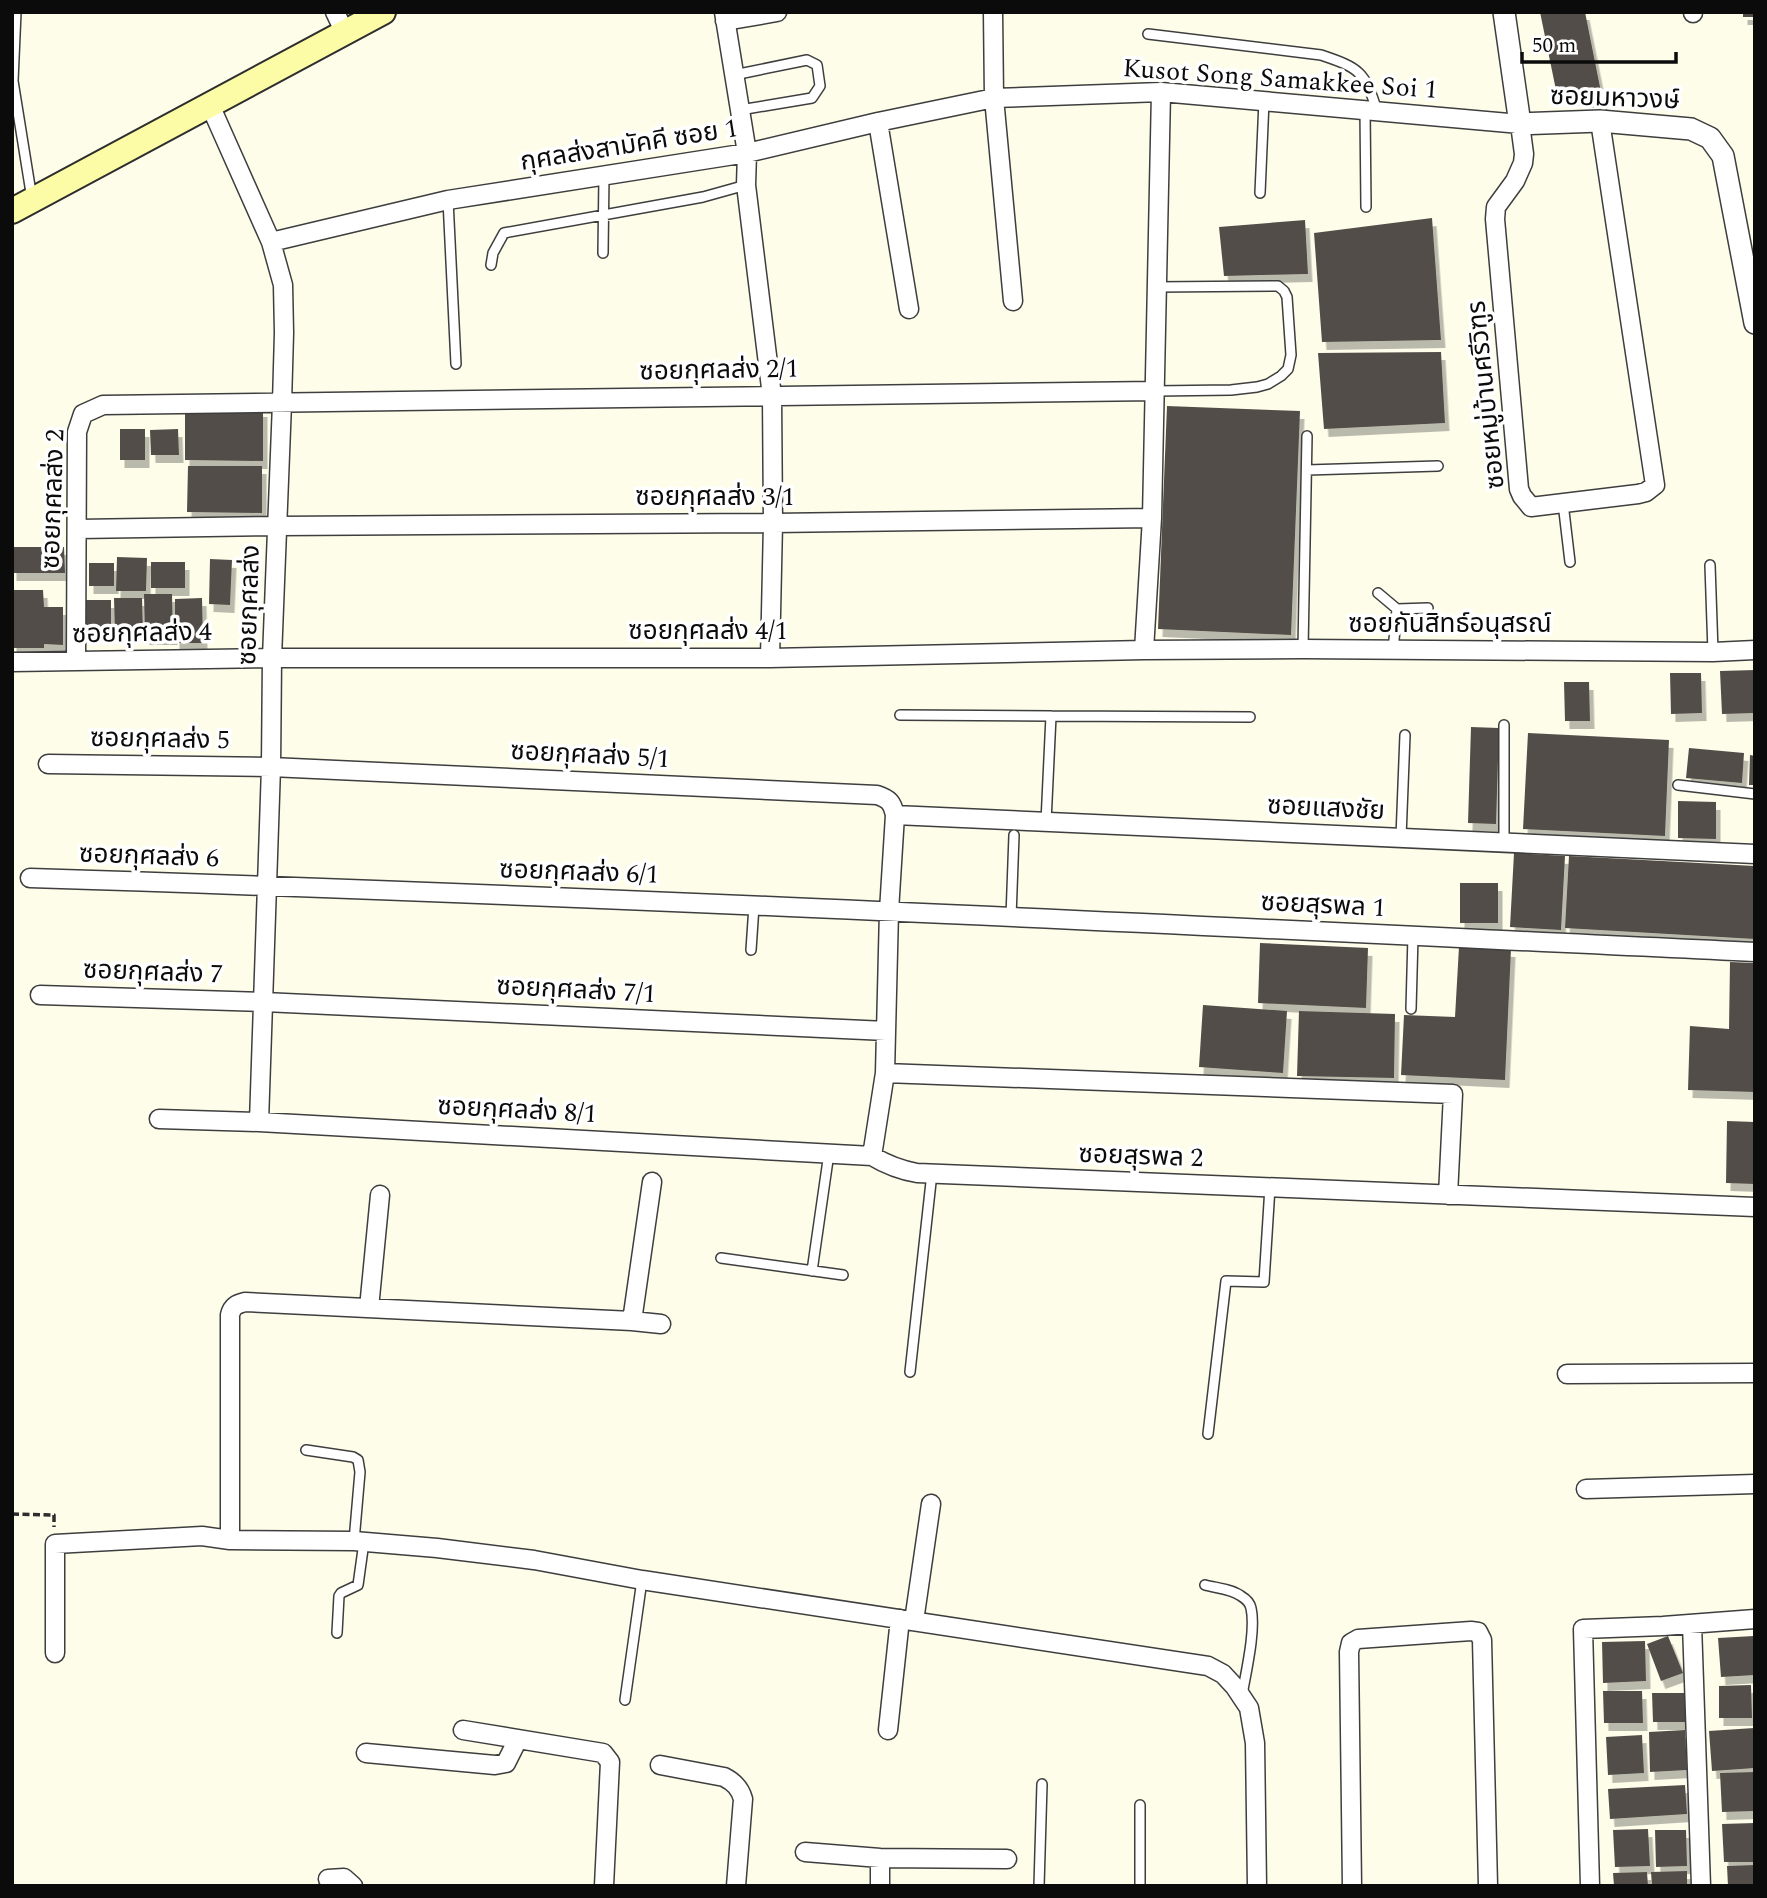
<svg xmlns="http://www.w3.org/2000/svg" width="1767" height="1898" viewBox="0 0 1767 1898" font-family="Spectral,'Noto Sans Thai',serif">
	<defs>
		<filter id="shadow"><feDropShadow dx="4.5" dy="8" stdDeviation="0" flood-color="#0004"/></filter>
	</defs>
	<rect width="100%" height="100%" fill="#fefdea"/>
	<path fill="#534e48" filter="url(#shadow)" d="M1540,12h45l18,90 -46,-7z
		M1743,12h12v5h-12z
		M1432,218l9,122 -119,2 -8,-109z
		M1305,220l3,54 -84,2 -5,-49z
		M1441,352l4,71 -121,6 -6,-76z
		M1167,406l133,5 -9,224 -133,-6z
		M185,408l78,1v52l-78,-1z
		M120,429h25v31h-25z
		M178,429l1,26h-28l-1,-25z
		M188,466h74v47l-75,-1z
		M12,547h52l1,26h-53z
		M117,557l30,1 -1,33h-30z
		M210,559l22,1 -2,45 -21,-1z
		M151,562h34v26h-34z
		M89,563h25v23h-25z
		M12,590h31l1,17h19v38l-19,-1v4h-32z
		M144,594h28l1,43h-28z
		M114,598h28l1,35 -28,1z
		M202,598l1,45h-28v-44z
		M84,600h27v29l-26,-1z
		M1755,670v43l-33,1 -2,-43z
		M1670,673h31l1,40 -31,1z
		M1564,682h25l1,39h-25z
		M1471,727l28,1 -3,96 -28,-1z
		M1528,733l141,7 -4,96 -142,-7z
		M1689,748l55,5 -2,30 -56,-5z
		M1750,755l5,1v29h-6z
		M1678,801l38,1v37l-38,-1z
		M1514,853l51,3 -4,74 -51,-3z
		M1569,856l186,10v73l-190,-11z
		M1460,883h38v40h-38z
		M1260,943l108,5 -2,60 -108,-5z
		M1459,947l52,2 -6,131 -104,-5 3,-60 51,2z
		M1730,962l25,1v129l-67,-2 2,-64 39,3z
		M1203,1005l84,6 -4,62 -84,-6z
		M1299,1011l96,3 -1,64 -97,-2z
		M1727,1121l28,1v62l-29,-1z
		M1668,1636l15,37 -22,8 -14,-37z
		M1754,1636l1,39 -34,2 -3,-39z
		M1645,1641l1,40 -43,2 -1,-41z
		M1751,1685l1,33h-33v-32z
		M1603,1691h39l1,32h-39z
		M1652,1693h33v29h-32z
		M1754,1728l1,40 -43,3 -3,-40z
		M1685,1730l2,40 -37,2 -1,-40z
		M1642,1735l2,38 -36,2 -2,-38z
		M1755,1772v39l-33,1 -2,-39z
		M1685,1785l2,29 -77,5 -2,-30z
		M1755,1823v39h-31l-2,-38z
		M1648,1829l2,37 -35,1 -2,-37z
		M1655,1830h31l1,36 -31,1z
		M1755,1865v21h-27l-1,-20z
		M1687,1871v15h-35l-1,-14z
		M1647,1872l1,14h-34l-1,-13z"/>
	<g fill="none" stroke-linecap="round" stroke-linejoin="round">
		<g stroke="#3e3e3e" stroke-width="12">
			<path id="service" d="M16,12l-3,69 19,118
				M1148,34l173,21c39,13 44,17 56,56
				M734,75l73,-15 10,5 3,21 -8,12 -72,12
				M1365,110l1,97
				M1260,193l4,-92
				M448,200l8,164
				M603,253l1,-78
				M491,265l2,-12 11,-20 199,-36 43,-12
				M1155,391l76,-1 26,-3 11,-3 13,-8 7,-7 3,-14 -4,-58 -3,-6 -6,-5 -122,1
				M1307,470l131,-4
				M1563,503l7,59
				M1710,565l3,87
				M1378,593l19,16 -4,41
				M1397,609l31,-1
				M1303,649l4,-213
				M900,715l151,1
				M1678,785l77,9
				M1046,822l5,-106 199,1
				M1401,837l4,-102
				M1504,842v-117
				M1011,917l3,-82
				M751,950l3,-44
				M1411,1009l2,-73
				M721,1258l122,17
				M812,1271l17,-118
				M910,1372l22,-199
				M1208,1434l18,-153 38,1 6,-95
				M306,1450l47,7 5,3 2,12 -6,69
				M1205,1585c11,3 27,4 36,11 5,3 9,7 10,12 5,22 -5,64 -9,87
				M337,1633l2,-37 2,-3 17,-8 6,-43
				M625,1700l17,-120
				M1140,1805v81
				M1039,1886l3,-102"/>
		</g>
		<g stroke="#3e3e3e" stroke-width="21">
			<path id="minor" d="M335,12l10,21
				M724,12l23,141 -1,32 26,211 1,127 -3,135
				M993,12l1,86 19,203
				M1693,12v1
				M725,21l52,-9
				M210,105l61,137 12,43 1,48 -2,70 -10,255 -1,109 -12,355
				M878,122l31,187
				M271,242l177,-42 299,-47 131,-31 116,-24 167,-6 359,32 4,30 -1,9 -8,18 -19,26 -1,12 24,270 3,7 9,11 107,-13 8,-2 9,-7 -55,-364
				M78,529l201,-3 494,-3 379,-5
				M1144,650l8,-132 9,-426
				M76,660l1,-228 6,-18 20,-9 1052,-14
				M12,662l260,-4h498l374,-8 159,-1 410,3 42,-2
				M48,764l223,3 606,28c12,4 15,7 18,20l-6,96 -4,162 -13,83c15,9 28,14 45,17l838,34
				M895,815l860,39
				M30,878c575,18 1150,47 1725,74
				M40,995l224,7 622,29
				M885,1073l568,21 -5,101
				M159,1119l100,3 613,34
				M369,1308l11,-113
				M632,1321l20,-139
				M1567,1374l188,-1
				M1586,1489l169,-5
				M230,1540v-225c2,-9 7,-11 15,-13l387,19 29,3
				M914,1621l17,-117
				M1692,1624l9,262
				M55,1653v-109l147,-8 28,4 124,1 83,7 97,12 108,20 566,86 15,8 12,13 14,21 6,35 2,143
				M463,1730l140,23 7,9 -6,124
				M888,1730l12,-111
				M366,1753l129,12 11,-2 12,-24
				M660,1765l64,12c10,5 16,11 19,22l-7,87
				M805,1852l75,6 127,1
				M328,1879l16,-1 9,8
				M880,1886v-28
				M1352,1886l-3,-234 2,-9 7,-4 113,-8 7,1 4,8 6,246
				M1590,1886l-7,-257 80,-3 92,-7"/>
		</g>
		<g stroke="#3e3e3e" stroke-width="24">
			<path id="tertiary" d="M1504,12l16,112 80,-3 91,8 19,9 13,18 32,167"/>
		</g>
		<g stroke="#2d2d2d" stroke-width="28">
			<path id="secondary" d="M12,211l371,-199"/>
		</g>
		<path stroke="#2d2d2d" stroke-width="3.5" stroke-dasharray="7 3.5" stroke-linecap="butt" d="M12,1514l42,1v12"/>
		<use href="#service" stroke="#fff" stroke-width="9"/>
		<use href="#minor" stroke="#fff" stroke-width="18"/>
		<use href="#tertiary" stroke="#fff" stroke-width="21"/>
		<use href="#secondary" stroke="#fcfca6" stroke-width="24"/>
	</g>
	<g text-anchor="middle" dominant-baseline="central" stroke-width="7" stroke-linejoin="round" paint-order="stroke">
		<g font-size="26" fill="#0b0b0b" stroke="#fff">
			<text transform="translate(1280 79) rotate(4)">Kusot Song Samakkee Soi 1</text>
			<text transform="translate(1615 98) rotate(2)">ซอยมหาวงษ์</text>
			<text transform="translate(629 145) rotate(-9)">กุศลส่งสามัคคี ซอย 1</text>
			<text transform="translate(719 370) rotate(-1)">ซอยกุศลส่ง 2/1</text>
			<text transform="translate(1486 395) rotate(-96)">ซอยหมู่บ้านศรีวิฑูร</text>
			<text x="715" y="497">ซอยกุศลส่ง 3/1</text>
			<text transform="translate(53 499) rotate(-88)">ซอยกุศลส่ง 2</text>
			<text transform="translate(249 605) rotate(-88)">ซอยกุศลส่ง</text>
			<text x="1450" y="624">ซอยกันสิทธ์อนุสรณ์</text>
			<text x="708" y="631">ซอยกุศลส่ง 4/1</text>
			<text transform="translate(142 633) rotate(-1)">ซอยกุศลส่ง 4</text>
			<text transform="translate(160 739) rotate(1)">ซอยกุศลส่ง 5</text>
			<text transform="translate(590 755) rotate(3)">ซอยกุศลส่ง 5/1</text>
			<text transform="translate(1326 808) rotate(3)">ซอยแสงชัย</text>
			<text transform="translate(149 856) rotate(2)">ซอยกุศลส่ง 6</text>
			<text transform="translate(579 872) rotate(2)">ซอยกุศลส่ง 6/1</text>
			<text transform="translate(1323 905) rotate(3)">ซอยสุรพล 1</text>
			<text transform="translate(153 972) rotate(2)">ซอยกุศลส่ง 7</text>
			<text transform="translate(576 990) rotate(3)">ซอยกุศลส่ง 7/1</text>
			<text transform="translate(517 1110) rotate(3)">ซอยกุศลส่ง 8/1</text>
			<text transform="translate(1141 1156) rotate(2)">ซอยสุรพล 2</text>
		</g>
	</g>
	<rect width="1767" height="1898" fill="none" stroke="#0b0b0b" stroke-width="28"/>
	<path d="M1522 52v10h154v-10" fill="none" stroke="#0b0b0b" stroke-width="3.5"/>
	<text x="1532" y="52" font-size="21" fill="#0b0b0b" stroke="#ffffff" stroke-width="5" paint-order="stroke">50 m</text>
</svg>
